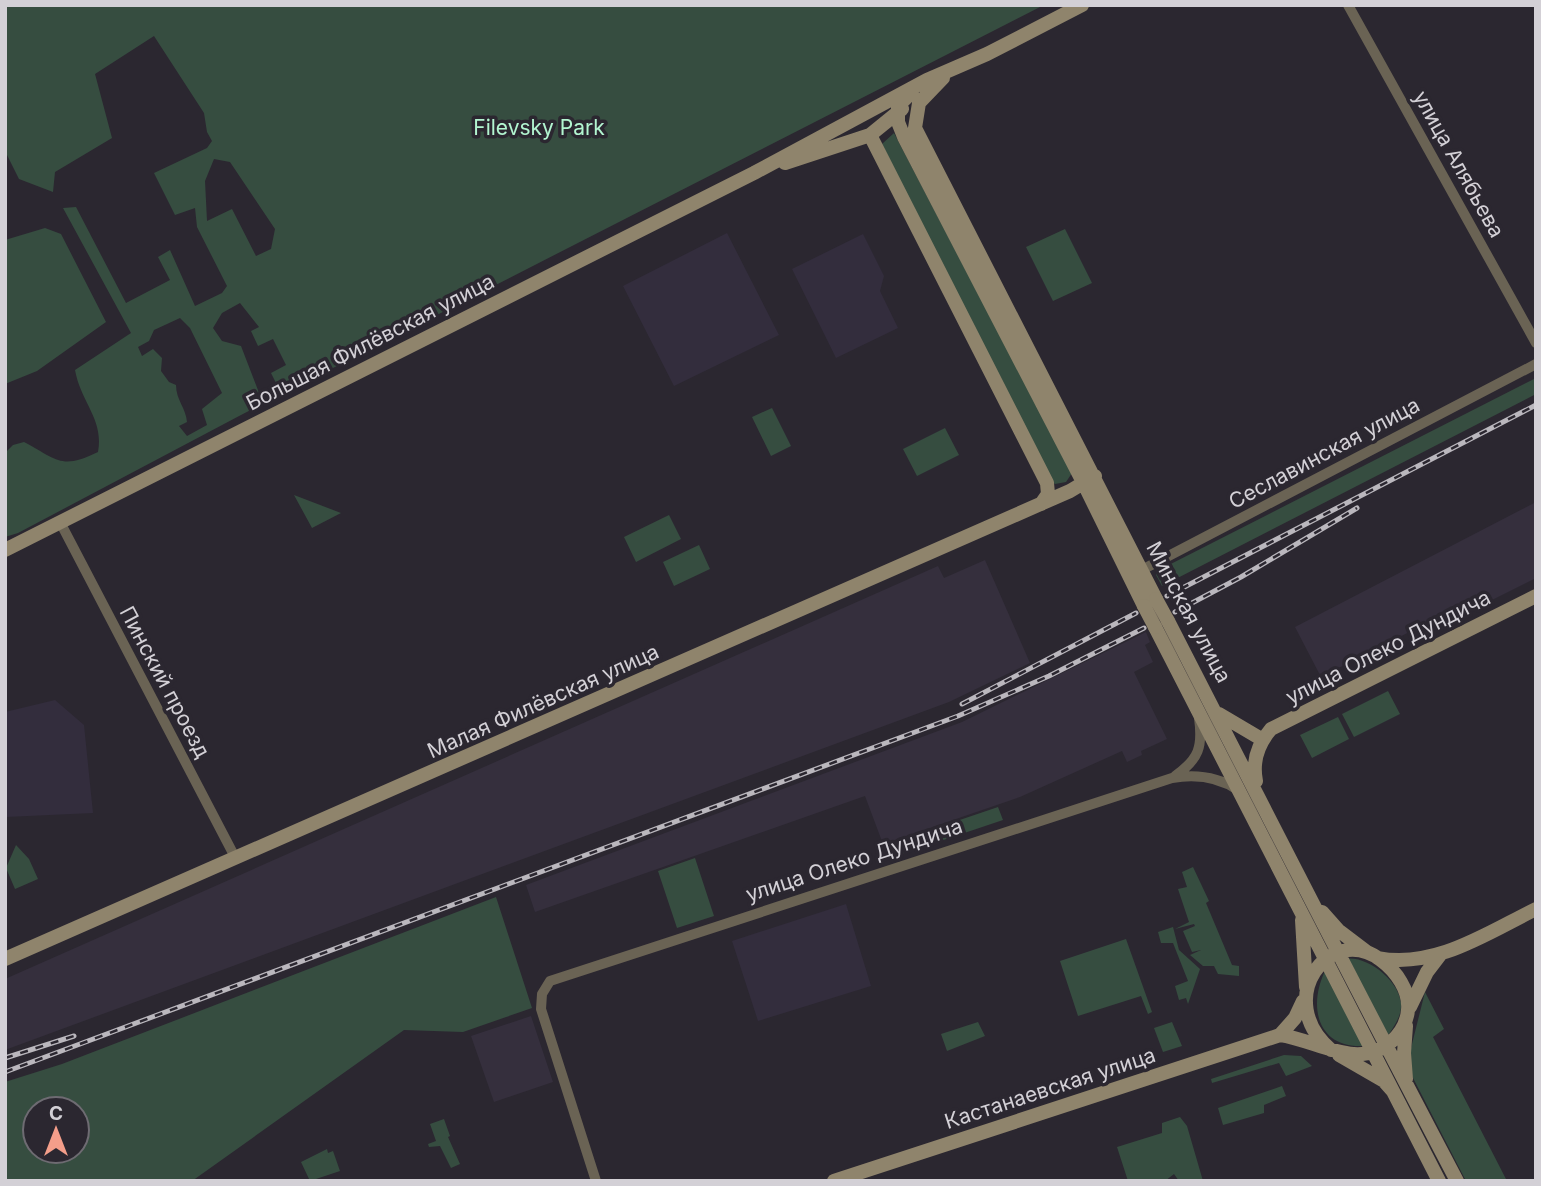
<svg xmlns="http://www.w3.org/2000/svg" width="1541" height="1186" viewBox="0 0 1541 1186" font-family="Inter,sans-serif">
	<rect width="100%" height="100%" fill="#2b2730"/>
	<path fill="#352f3d" d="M1536,502v76l-60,30 -4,-8 -151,77 -26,-50z
		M985,560l45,103 -81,39 -944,348v-71l933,-413 6,12z
		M1146,632l4,10 -5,3 8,17 -19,10 33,67 -26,12 1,4 -15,7 -5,-11 -102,46 -137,47 -18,-48 -330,116 -9,-27 436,-163z
		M531,1016l22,66 -59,20 -23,-66z"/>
	<path fill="#332d3d" d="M727,233l52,102 -105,51 -51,-100z
		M863,234l21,42 -4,15 18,37 -62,30 -44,-89z
		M55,700l29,25 9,88 -87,4 -1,-105z
		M846,904l25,82 -113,35 -26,-80z"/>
	<path fill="#364d40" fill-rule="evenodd" d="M5,5h1039l-803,410 -223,118 -13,4v-84l8,-8 11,-3c34,18 37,28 74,10 6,-33 -17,-49 -23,-82l56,-37 -68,-125 13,-1 50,96 44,-23 -12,-23 12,-7 25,56 27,-13 5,-7 -30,-59 -2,-19 -20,7 -21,-42 53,-25 5,-7 -5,-9 -3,-19 -50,-77 -59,38 17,64 -57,34 -2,20 -34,-13 -14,-28zM214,159l16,3 45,67 -4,20 -15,7 -24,-47 -25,12 -2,-40zM240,303l19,24 -8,4 7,15 15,-7 13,26 -15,8 9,18 -19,7 -20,-52 -19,-5 -9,-13 9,-15zM180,318l10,10 32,65 -20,16 5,16 -20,11 -8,-10 8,-4c-1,-14 -11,-22 -11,-37l-7,-3 -8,-11 1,-13 -9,-9 -11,7 -4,-9 11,-6 5,-11z
		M894,133l178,340 -6,9 -11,2 -6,-5 -167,-335z
		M45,228l16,6 45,88 -69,49 -32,13v-144z
		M1065,229l27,54 -39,18 -27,-54z
		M1536,378v16l-374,192 -6,-11 1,-4z
		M772,408l19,38 -20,10 -19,-39z
		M945,428l14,27 -42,21 -14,-27z
		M294,495l47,18 -29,15z
		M669,515l12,24 -45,23 -12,-25z
		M699,545l11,24 -36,17 -11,-24z
		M1388,691l12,23 -46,23 -12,-23z
		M1338,717l11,22 -37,19 -12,-23z
		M998,807l5,13 -113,38 -4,-13z
		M16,845l13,14 9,20 -23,10 -9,-21z
		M695,858l19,58 -37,12 -19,-57z
		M1193,867l16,34 -3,2 26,62 7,1v10l-21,-2 -4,-8h-11l-13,-11 11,-5 -9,2 -9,-21 12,-5 -1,-2 -19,5 14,-7 -11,-33 9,-2 -5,-15z
		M496,897l36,111 -69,24 -59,-2 -212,151h-187v-99l57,-18zM35,1109h42v42h-42z
		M1173,927l6,23 21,19 -12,35 -2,-6 -7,2 -4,-14 13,-5 -15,-38h-12l-3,-11z
		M1126,939l26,73 -4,2 -7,-18 -63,20 -18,-55z
		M1344,959c23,-5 55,22 57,44 1,12 -6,22 -12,31l-3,1z
		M1325,971l38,75c-46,2 -55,-40 -38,-75z
		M1425,992l19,37 -11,8 74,144h-41l-54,-105 -2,-24z
		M978,1022l7,14 -38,15 -6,-17z
		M1172,1022l10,24 -19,6 -9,-24z
		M1284,1055l17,1 11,10 -26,10 -7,-13 -67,20 -1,-4z
		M1282,1086l4,10 -22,9v8l-41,12 -5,-17z
		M1180,1117l7,9 16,55h-24l-5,-7 -9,7h-37l-11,-34 45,-14v-10z
		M444,1119l6,17 -2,1 12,27 -9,4 -11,-22 -11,1 -1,-3 8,-3 -6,-17z
		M327,1149l1,4 5,-2 7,20 -30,10 -9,-19z"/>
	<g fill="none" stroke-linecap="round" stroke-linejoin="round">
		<path stroke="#6a6354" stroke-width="10" d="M1348,5l188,338
			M60,522l176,337
			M1136,573l400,-209
			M1175,776c24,-17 28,-29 24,-58
			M596,1181l-55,-172 1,-15 8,-13 622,-203c23,-4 45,-2 66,12"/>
		<path stroke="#8f846c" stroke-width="14" d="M943,78l-24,25 -4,25 241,471
			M912,92l-14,14v16l6,15 180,347 60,122
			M870,135l177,348 1,11 -7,10
			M785,163l85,-28 32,-26
			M5,550l749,-377 173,-93 60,-26 95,-49
			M1168,621c96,187 191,374 289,560
			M1155,627l284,554
			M1219,714l44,26
			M1256,781c-4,-20 2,-37 15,-52l265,-133
			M1322,912l16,18 29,22
			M1302,920l4,67
			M1378,958c57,11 109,-25 158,-49
			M5,959l1065,-468 25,-15
			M1410,1007l17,-35 13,-17
			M1406,1026l-2,27 2,26
			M1280,1035l15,-17 8,-17
			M1339,1055l45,26 8,9
			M834,1181l446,-146c37,5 77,36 111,7 9,-8 16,-20 17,-32 2,-19 -12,-39 -27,-50 -52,-38 -109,40 -50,90"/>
		<g stroke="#bab7bd" stroke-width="5">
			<path id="rail" d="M1167,596l369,-191
				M1175,612l66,-35 116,-69
				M962,704l174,-91
				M5,1058l69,-22
				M5,1072l953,-356 91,-40 95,-48"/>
		</g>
		<use href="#rail" stroke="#2b2730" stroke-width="2.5" stroke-dasharray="8" stroke-linecap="butt"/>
		<path stroke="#8f846c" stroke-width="14" d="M1156,599l12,22
			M1144,606l11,21"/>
	</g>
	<g text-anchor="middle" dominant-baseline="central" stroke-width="7" stroke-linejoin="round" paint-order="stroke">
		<g font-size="21" fill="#b2f5d0" stroke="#2b2730">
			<text x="539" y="127">Filevsky Park</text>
		</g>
		<g font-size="21" fill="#d3d0d6" stroke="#2b2730">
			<text transform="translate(1459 164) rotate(61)">улица Алябьева</text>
			<text transform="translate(370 342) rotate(-27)">Большая Филёвская улица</text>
			<text transform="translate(1324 453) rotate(-28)">Сеславинская улица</text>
			<text transform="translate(1189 612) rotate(62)">Минская улица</text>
			<text transform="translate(1388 647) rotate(-27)">улица Олеко Дундича</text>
			<text transform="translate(165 682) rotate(62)">Пинский проезд</text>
			<text transform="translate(543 701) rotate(-24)">Малая Филёвская улица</text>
			<text transform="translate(854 860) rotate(-18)">улица Олеко Дундича</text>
			<text transform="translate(1050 1088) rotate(-18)">Кастанаевская улица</text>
		</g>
	</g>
	<rect width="1541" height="1186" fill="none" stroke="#d3d0d6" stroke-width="14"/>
	<g transform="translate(56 1130)"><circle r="33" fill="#2b2730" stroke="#6e6b72" stroke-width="2"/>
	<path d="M0-5L12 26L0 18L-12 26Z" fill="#f49e8a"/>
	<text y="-10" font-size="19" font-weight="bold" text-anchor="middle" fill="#d3d0d6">С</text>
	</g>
</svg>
